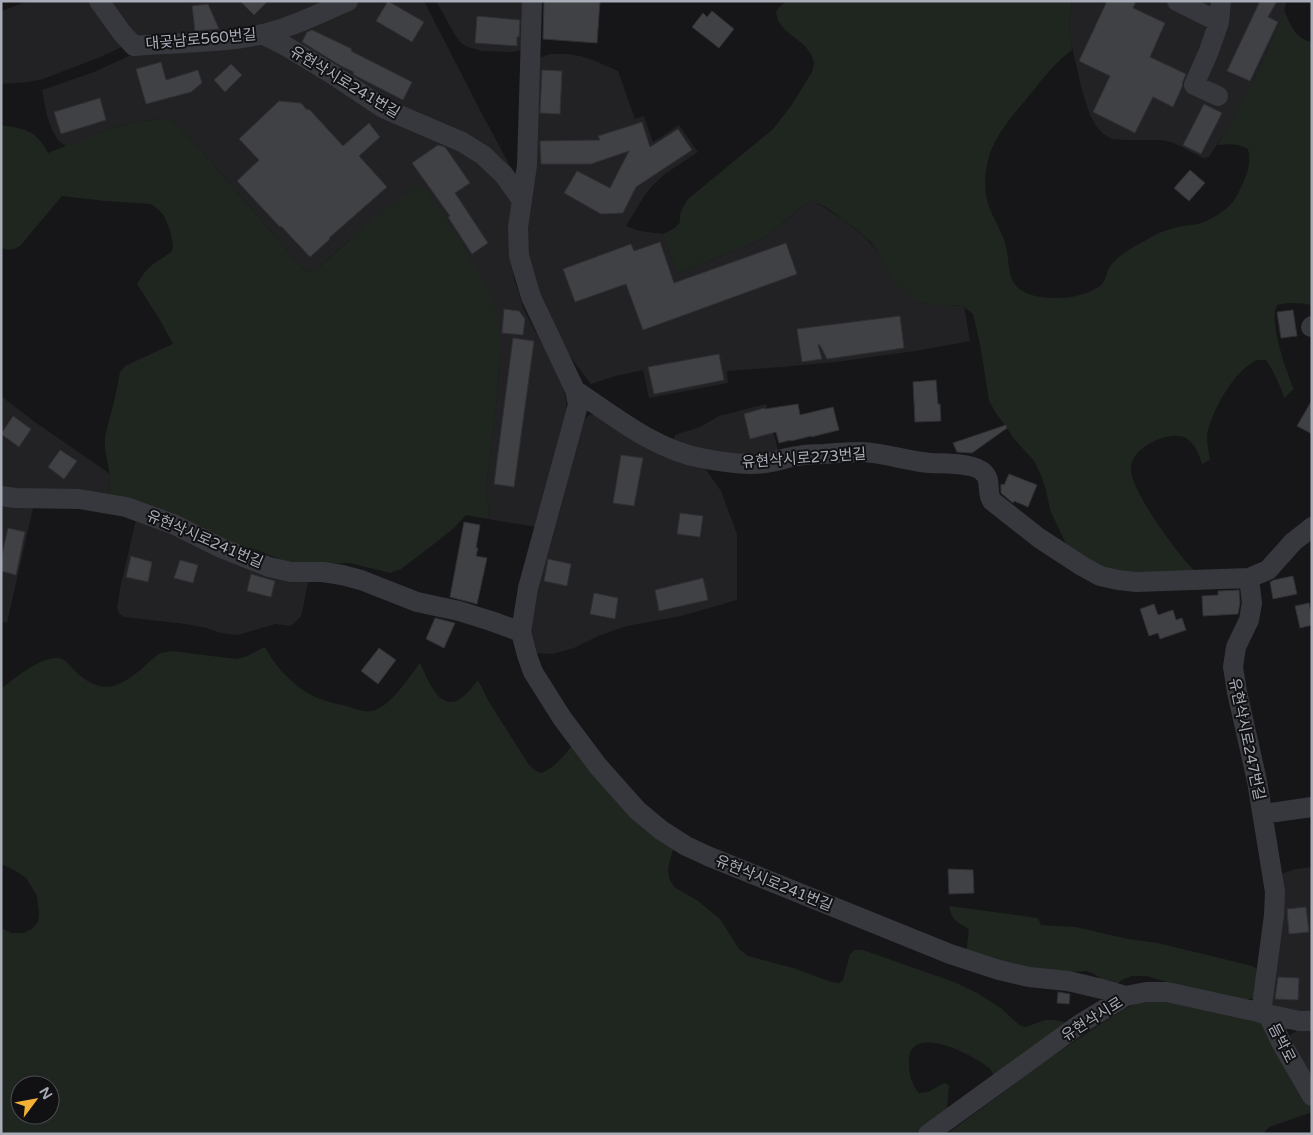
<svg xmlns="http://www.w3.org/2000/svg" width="1313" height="1135" viewBox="0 0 1313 1135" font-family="'Varela Round','Noto Sans KR',sans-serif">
	<rect width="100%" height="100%" fill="#161618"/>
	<path fill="#222225" d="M29,1h304l-91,32 -107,8 -37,17 -55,21 -15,3 -27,2v-73z
		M362,1h62l57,111 34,63 -6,49v21l5,33 10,32 24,45 15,32 3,12 1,12 -31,116 -48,-8 1,-11 -3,-20 11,-92 3,-45 -149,-113 -35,32 -6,2 -6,-2 -92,-107 -33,-37 -9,-6 -8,-2 -29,5 -22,5 -45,18 -8,-6 -6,-10 -5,-14 -5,-26 52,-18 44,-20 186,-35z
		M436,1h89l-3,47 -4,3 -6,1 -30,-1 -14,-4 -7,-4 -6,-8z
		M1072,1h215l-7,23 -30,64 -15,28 -26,41 -6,1 -29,-15 -12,-3h-36l-14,-1 -9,-5 -7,-8 -6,-11 -8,-24 -12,-53 -1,-13z
		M550,54h18l12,2 13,4 25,11 17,48 9,-3 9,26 26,-17 19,27 -33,22 -13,12 -9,12 -17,28 14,5 23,3 14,39 67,-26 23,-11 40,-34 7,-1 30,19 21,17 56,66 15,2 28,1 6,35 -55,10 -79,11 -55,5 -54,4 1,12 -79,15 -6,-28 -28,6 -24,8 -17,-22 -14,-23 -19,-37 -17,-52 15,-192z
		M1,396l34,26 75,52 -1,23 -108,-6z
		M766,404l13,50 -50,2 -55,-15 1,-6 25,-8 19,-11z
		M589,415h8l105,49 19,27 16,43v66l-56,16 -54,10 -29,10 -24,12 -21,6 -20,-1 -2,-13v-15l4,-28 48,-176z
		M1,501l33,3 -27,119 -6,-2z
		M137,516l172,60 -5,27 -3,13 -10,10 -15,-2 -39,11 -16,-2 -14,-5 -22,-4 -61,-7 -5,-4 -2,-5 4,-24z
		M1312,867v149l-39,-7 -4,-10 11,-125 16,-5z
		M1312,1029v54l-23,-39 1,-9 8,-5z"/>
	<path fill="#1e261f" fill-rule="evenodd" d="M787,1h285l-3,24 3,25c-18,13 -30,30 -44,47 -14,17 -30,35 -38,56 -4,12 -6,28 -4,41 2,19 16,34 20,53 5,20 -1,38 23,47 18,7 57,5 72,-9 6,-5 5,-14 10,-20 7,-10 26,-20 37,-26 11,-7 23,-11 35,-13 5,-1 10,-1 15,-2 13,-4 30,-14 37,-25 3,-5 5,-10 7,-14 6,-11 9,-24 6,-36 -10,-6 -20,-5 -31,-4 18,-29 34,-58 48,-89 7,-15 14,-30 19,-46 6,14 11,29 28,32v263c-13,-2 -23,-3 -35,0 -9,16 10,68 17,84l-10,9c-4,-13 -10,-26 -18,-38 -1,0 -6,0 -8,0 -22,7 -49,54 -51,77 0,7 2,15 3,23l-8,4c-3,-9 -7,-21 -16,-26 -17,-9 -57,10 -55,32 1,20 35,67 48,83 5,7 12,14 18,20l-42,1 -55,-6 -33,-22 -17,-36 -4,-20 -5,-15 -7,-14 -19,-21 -21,-30 -5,-10 -9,-56 -7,-30 -10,-8c-16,-1 -38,2 -52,-8 -18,-12 -26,-36 -38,-53 -6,-9 -48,-41 -59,-43 -1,-1 -6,0 -7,0l-40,34 -23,11 -67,26 -14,-39 12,-6 5,-6c-1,-10 3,-15 8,-23l84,-69 19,-24 21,-34 2,-9 -3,-9 -7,-9 -19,-15 -7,-9 -2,-9 4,-6z
		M162,118l8,2 9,6 33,37 92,107 6,2 6,-2 60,-54 33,-25 7,-5h7l19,27 21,32 26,47 6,15 4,19 1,25 -3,45 -11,92 3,20 -1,11 -22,-4 -12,13 -20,16 -33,25 -11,4 -40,-10 -45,2 -18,-3 -30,-12 -20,-5 -128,-48 1,-22 -5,-26v-13l10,-38 5,-26 5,-6 48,-22 -13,-24 -23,-36 7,-11 9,-9 14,-9 5,-4 1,-6 -3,-15 -6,-14 -5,-6 -8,-6 -46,-3 -43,-5 -42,50c-7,4 -12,5 -19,2v-123c25,4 35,5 47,28l63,-25 22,-5z
		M265,647c9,18 26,36 44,47 11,6 25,9 37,12 8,2 17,7 26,5 19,-4 37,-34 48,-48 6,12 18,48 38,37 8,-4 14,-13 20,-20l11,22 40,63 7,6 6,2c14,-7 22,-17 31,-29l100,105 -5,20 1,9 5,9 24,14 22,18 19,30 9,7 45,12 39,14 7,1 4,-3 7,-26 5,-4h8l91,32 23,11 24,15 18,17 7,2 19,-7h11l12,3 -71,56c-3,-3 -5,-7 -7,-10 -13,-12 -64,-39 -78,-20 -3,4 -3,10 -3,15 0,11 3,21 10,29l9,-1 16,-9 5,2 -2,23 -6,7 -26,19h-914v-206l11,5h11l9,-4 6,-7 1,-8 -2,-18 -10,-17 -11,-8 -15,-7v-175c12,-10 40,-33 57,-31 6,0 11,6 15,11 10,10 25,21 40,17 12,-3 24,-13 33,-21 4,-4 9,-9 15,-12 3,-1 7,-1 11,-2l64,8 9,-2zM20,1085h30v30h-30z
		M949,906l89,12 3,7 35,2 52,12 30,4 94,23 7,4 -4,28 -5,1h-10l-62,-14 -32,-9h-14l-10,4 -6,5 -7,-1 -13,-9 -9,-4 -32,2 -89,-19 3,-25c-13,-8 -17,-8 -20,-23z
		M1154,1001h20l85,19 24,38 29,51v3l-43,15 -6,7h-316l94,-70 55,-37 27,-17 14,-7z"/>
	<path fill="#404145" stroke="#303034" d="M240,1h28l-14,14z
		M388,1l36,21 -12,20 -36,-21z
		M544,1h56l-3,42 -54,-4z
		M1107,1h29l-3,7 32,15 -15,34 36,17 -3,7 -1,6 -9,20 -20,-10 -18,36 -42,-21 17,-36 -31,-15z
		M1260,1h17l-9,16 10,5 -28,59 -23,-10z
		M208,4l11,25 -24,2 -3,-25z
		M712,11l22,18 -15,19 -27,-21 11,-14 4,4z
		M477,16l43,4 -1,17h-2v9l-42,-3z
		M312,30l40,19 -1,2 61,31 -9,18 -47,-24 -3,-2 1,-2 -13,-6 -39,-24 5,-10z
		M161,62l5,18 32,-10 4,13 -11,9 -45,12 -10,-35z
		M231,64l11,11 -17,17 -11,-12z
		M542,70l20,1 -2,43 -20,-1z
		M100,98l6,22 -45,14 -7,-22z
		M279,101l22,2 6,7 2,-1 34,37 26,-23 11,14 -21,19 28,31 -58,51 1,1 -20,18 -29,-31 -1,1 -43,-46 22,-21 -20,-21z
		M1204,104l18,9 -21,41 -18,-9z
		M642,122l8,25 28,-18 14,21 -56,37 -13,26 -22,1 -37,-21 13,-22 33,17 19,-37 -38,13h-50l-1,-23 60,-1 -2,-4z
		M438,145l7,2 25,36 -15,10 33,50 -16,11 -24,-37 2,-1 -38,-53z
		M1190,170l15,13 -16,18 -15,-13z
		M660,242l14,41 112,-40 11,31 -154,56 -17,-46 -51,18 -12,-33 68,-25 3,7z
		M504,309l15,2 6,8 -2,16 -21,-2z
		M1293,310l4,26 -16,2 -4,-26z
		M900,316l4,32 -77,11 -7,-14h-2l4,14 -20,3 -5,-33z
		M513,338l21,3 -20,146 -20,-3z
		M719,354l5,26 -70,14 -6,-27z
		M936,380l2,24h2l1,17 -26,1 -2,-40z
		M1312,400v34l-15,-8z
		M798,404l2,11 33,-8 6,23 -28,7v-1l-20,5v-1l-12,3 -3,-11 -26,7 -6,-25 20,-6 1,1z
		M13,416l18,13 -12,18 -18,-13z
		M1006,425l1,3 -35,25 -15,-1 -4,-9z
		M60,450l17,11 -13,18 -16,-12z
		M621,455l22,3 -9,48 -21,-3z
		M1009,474l28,11 -9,22 -14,-6 -1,2 -12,-10v-9l3,1z
		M680,513l23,3 -3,21 -23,-3z
		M464,522l16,3 -4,23h2l-2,8 11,2 -10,46 -27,-7z
		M8,528l17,4 -9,43 -15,-4v-12z
		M131,556l21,6 -4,20 -22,-5z
		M548,559l23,5 -4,22 -23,-5z
		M180,560l18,5 -5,18 -19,-5z
		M251,574l24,7 -4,16 -24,-6z
		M1293,576l4,18 -24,5 -3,-17 4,-2z
		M703,578l5,22 -49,11 -4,-21z
		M1239,590l1,13 -2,11 -35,2 -1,-20 16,-1v-4z
		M594,593l24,5 -3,21 -25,-5z
		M1309,603l3,13v9l-12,3 -5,-22z
		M1154,604l4,11 15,-5 3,10 6,-2 4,12 -26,9 -2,-6 -9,3 -9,-27z
		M435,618l20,5 -11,25 -18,-9z
		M379,648l17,12 -18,24 -17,-13z
		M948,869l25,1 1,23 -25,1z
		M1306,907l3,25 -20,2 -2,-25z
		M1278,977l21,1 -1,22 -23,-1z
		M1058,992l12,2 -1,10 -12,-1z"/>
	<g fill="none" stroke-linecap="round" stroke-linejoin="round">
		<path stroke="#37383d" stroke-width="20" d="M99,1l23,32 12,13c40,-4 81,-2 120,-10 32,-6 64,-22 94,-35
			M532,1l-5,164 -9,62 1,29 12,41 44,93 3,15 -50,183 -7,44 6,23 6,17 29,46 36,48 39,44 24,20 25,16 24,11 240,97 49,16 30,7 39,4 34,8 24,7
			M1177,1l42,21
			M262,34l22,11 48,29 51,34 79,34 21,13 21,20 17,24
			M1218,96l-24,-11 15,-34 10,-29 2,-21
			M1311,327l1,-1
			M575,390c39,26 79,59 126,68 20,4 43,8 64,5 11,-1 22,-6 33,-7 9,-2 18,-2 26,-2 12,-1 23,-2 35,-2 23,0 47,9 71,11 14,1 44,-1 54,10 8,8 2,20 8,28l47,37 43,28 18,10 18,4 19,2 112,-4 19,-8 25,-28 19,-15
			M1,496l14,2 64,1 47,8 47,17 48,24 48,19 22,5h32l19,3 19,5 56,22 42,9 32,10 30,11
			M1249,578l3,25 -3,17 -13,27 -3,20 4,25 20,89 18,111 -1,23 -13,98
			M1263,814l49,-7
			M1268,1015l14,29 30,52
			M928,1134l152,-110 46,-28 20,-4h21l132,29h13"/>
	</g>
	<g text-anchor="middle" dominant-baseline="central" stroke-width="4" stroke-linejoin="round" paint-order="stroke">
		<g font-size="15" fill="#a8adb8" stroke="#111113">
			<text transform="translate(201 39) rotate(-5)">대곶남로560번길</text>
			<text transform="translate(345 82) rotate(31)">유현삭시로241번길</text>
			<text transform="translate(804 458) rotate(-4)">유현삭시로273번길</text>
			<text transform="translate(205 539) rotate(23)">유현삭시로241번길</text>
			<text transform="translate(1247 739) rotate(78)">유현삭시로247번길</text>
			<text transform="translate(774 883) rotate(22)">유현삭시로241번길</text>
			<text transform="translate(1092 1019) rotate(-32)">유현삭시로</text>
			<text transform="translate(1282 1043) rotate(63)">듬박로</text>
		</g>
	</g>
	<rect width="1313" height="1135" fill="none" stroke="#a8adb8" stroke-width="5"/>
	<g transform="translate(35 1100) rotate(58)"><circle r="24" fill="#111113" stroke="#4d4f55"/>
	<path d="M0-4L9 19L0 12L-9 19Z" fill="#f2b134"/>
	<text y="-8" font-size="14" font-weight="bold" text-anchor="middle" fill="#a8adb8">N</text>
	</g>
</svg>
